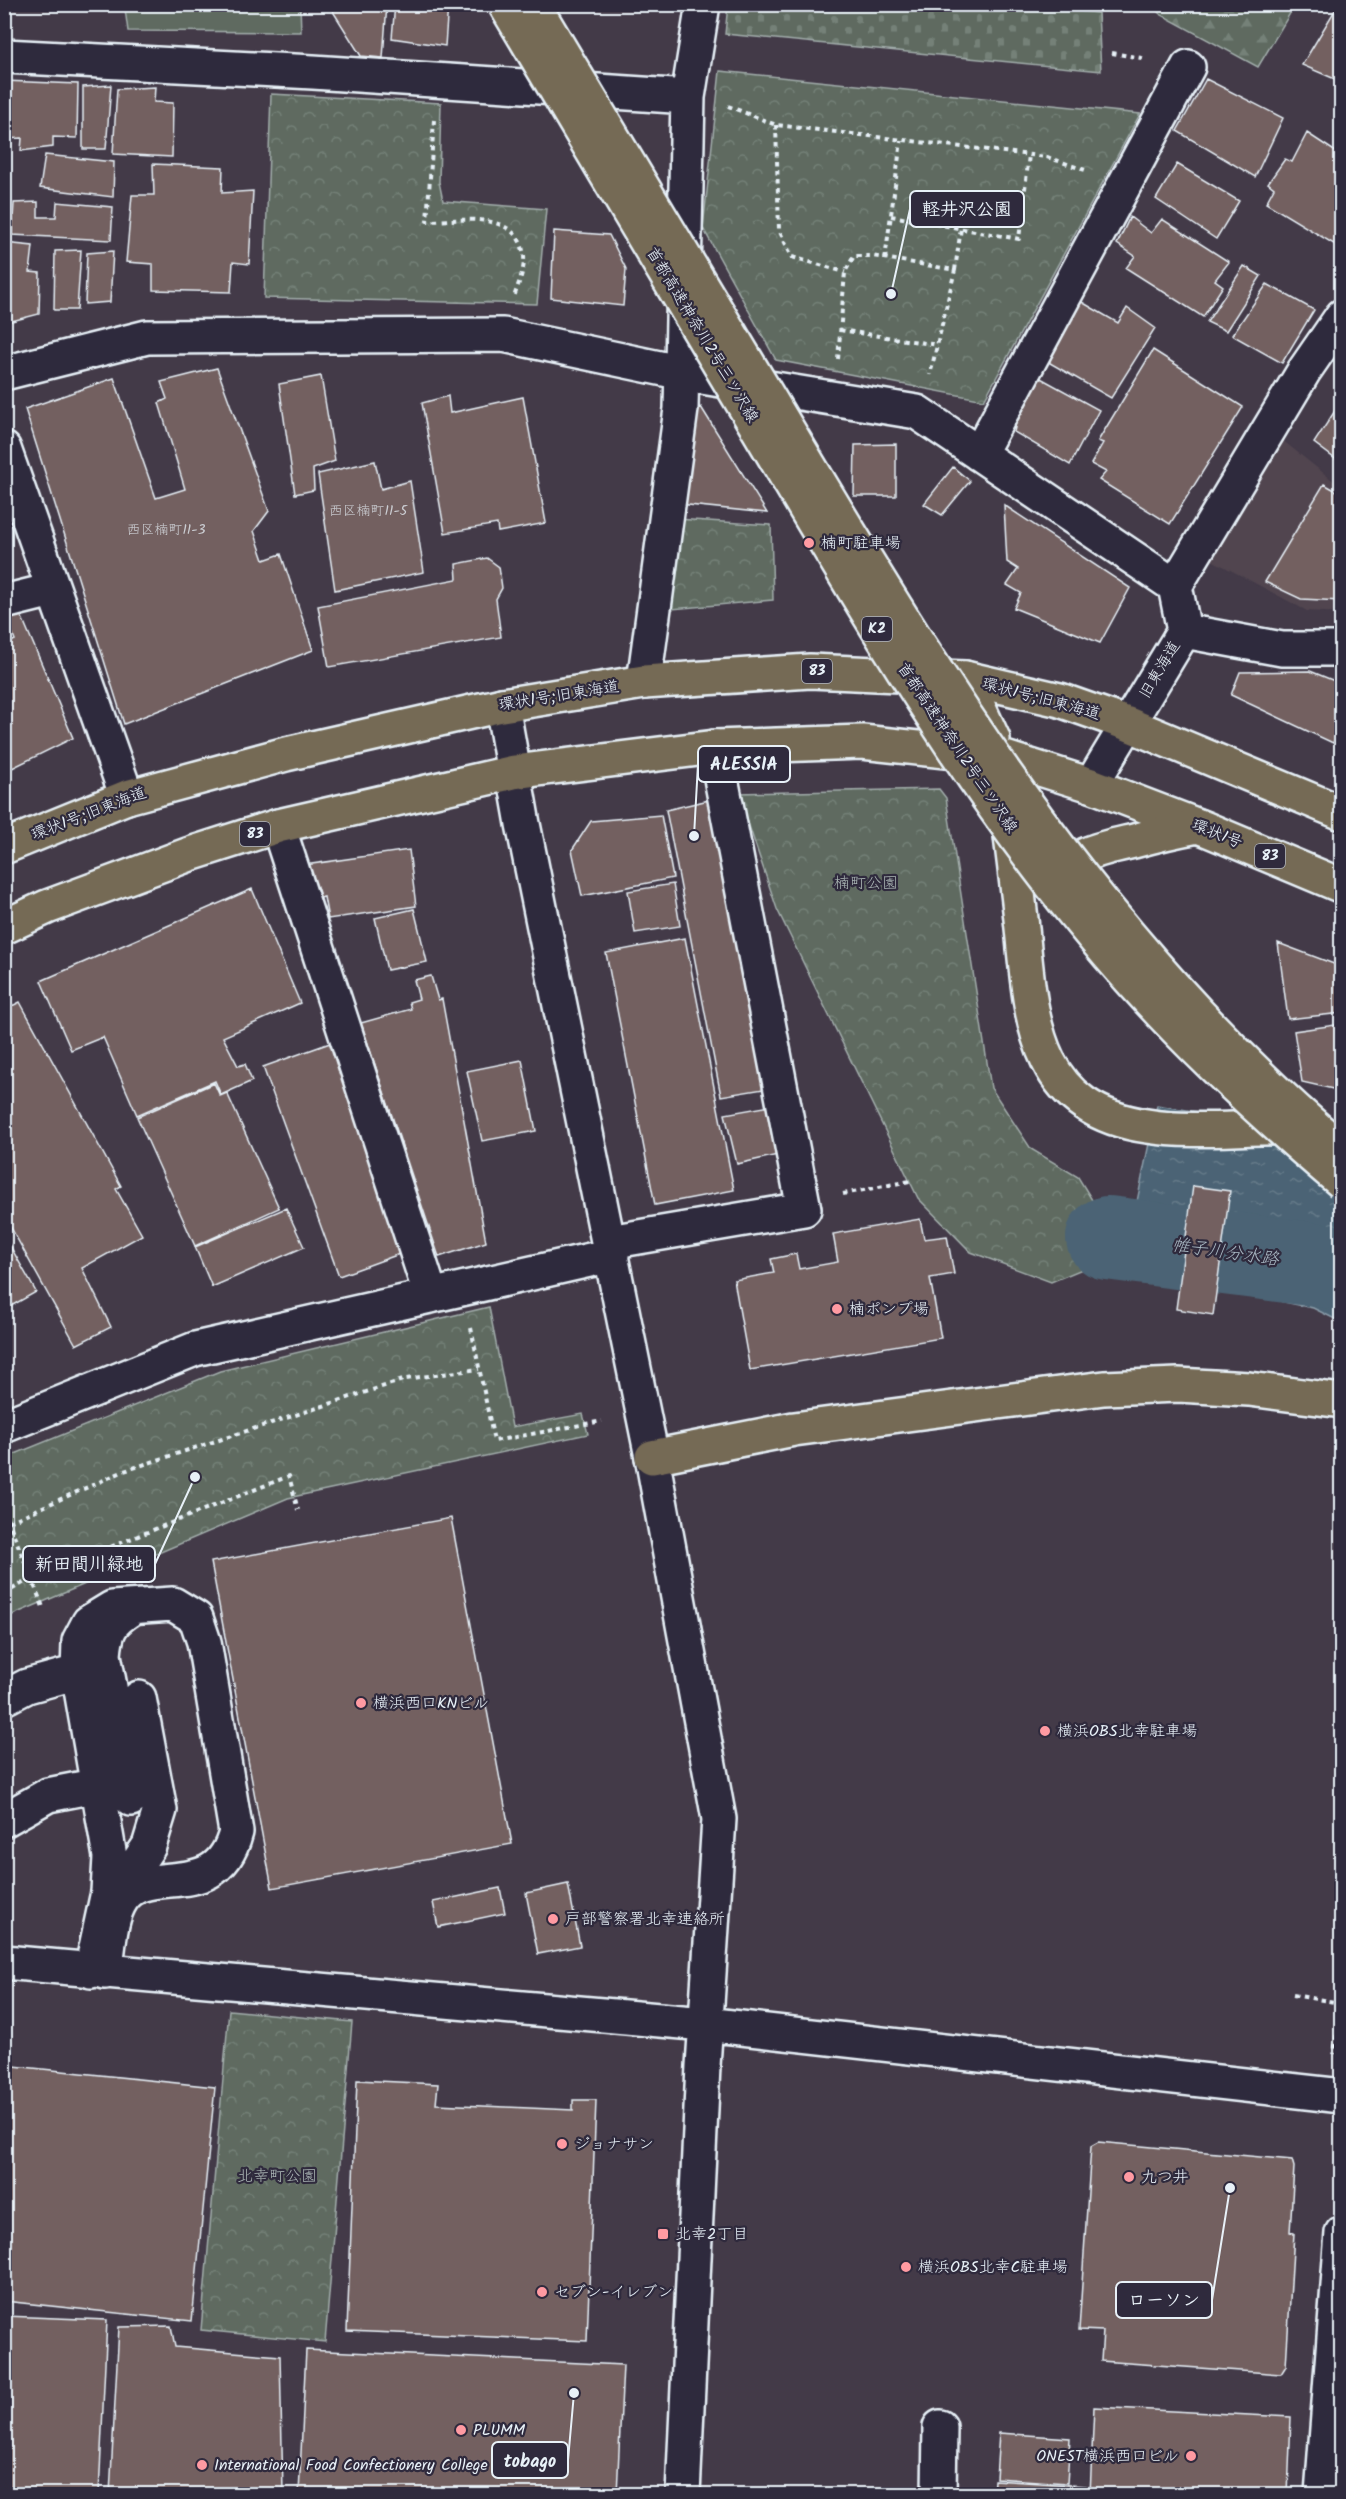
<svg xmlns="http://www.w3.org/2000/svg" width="1346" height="2499" viewBox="0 0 1346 2499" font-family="Kalam,'Klee One',sans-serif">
	<defs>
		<pattern id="forest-firs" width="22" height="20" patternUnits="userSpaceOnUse" patternTransform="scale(1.5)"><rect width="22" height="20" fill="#5e6b61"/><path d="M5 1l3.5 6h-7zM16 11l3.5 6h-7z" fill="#758178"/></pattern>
		<pattern id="cemetery-stones" width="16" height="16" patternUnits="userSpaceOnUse" patternTransform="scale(1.5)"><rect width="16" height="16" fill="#5e6b61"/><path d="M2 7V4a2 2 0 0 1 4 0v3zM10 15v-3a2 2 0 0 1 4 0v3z" fill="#758178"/></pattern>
		<pattern id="park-crowns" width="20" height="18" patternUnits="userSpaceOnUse" patternTransform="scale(1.5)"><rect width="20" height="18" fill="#5e6b61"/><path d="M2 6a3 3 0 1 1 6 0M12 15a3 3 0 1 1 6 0" fill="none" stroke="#758178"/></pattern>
		<pattern id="water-ripples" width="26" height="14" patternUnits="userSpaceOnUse" patternTransform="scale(1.5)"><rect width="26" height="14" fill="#4b6374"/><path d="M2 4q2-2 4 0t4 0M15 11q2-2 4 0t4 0" fill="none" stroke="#657a89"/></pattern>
	</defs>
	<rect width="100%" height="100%" fill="#433a48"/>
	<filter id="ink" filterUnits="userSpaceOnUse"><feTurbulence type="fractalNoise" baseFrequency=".0167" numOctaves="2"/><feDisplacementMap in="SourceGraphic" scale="12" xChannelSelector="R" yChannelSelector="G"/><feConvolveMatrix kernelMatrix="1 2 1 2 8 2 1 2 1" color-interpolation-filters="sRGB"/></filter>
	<g filter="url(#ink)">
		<path fill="#51454f" d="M1277,436l64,51v126l-34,-2 -99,-53z"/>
		<path fill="#5e6b61" stroke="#a3aeac" stroke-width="1.5" d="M110,5h190l1,27 -173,-1 -3,-22h-14z"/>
		<path fill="url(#forest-firs)" stroke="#a3aeac" stroke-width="1.5" d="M1151,5h144l-37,62 -98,-53z"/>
		<path fill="url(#cemetery-stones)" stroke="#a3aeac" stroke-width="1.5" d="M1009,4l89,9 3,58 -376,-37 3,-29z"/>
		<path fill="url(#park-crowns)" stroke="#a3aeac" stroke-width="1.5" d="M720,71l420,43 -156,286 -208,-40 -73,-132z
			M271,94l170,9 -2,79 4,19 103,8 -9,95 -273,-6z
			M676,519l95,6 2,75 -101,9z
			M939,789l7,9 45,290 40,61 47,28 22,36 -8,52 -41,17 -80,-30 -53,-54 -141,-289 -39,-116z
			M489,1307l23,120 71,-13 5,20 -300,64 -283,120v-160l215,-87z
			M229,2010l123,12 -27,320 -124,-12z"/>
		<path fill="url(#water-ripples)" stroke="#8a9ca9" stroke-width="1.5" d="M1157,1105l184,31v186l-28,-14 -190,-39z"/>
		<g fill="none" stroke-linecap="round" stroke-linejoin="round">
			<path stroke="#4b6374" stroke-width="84" d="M1108,1238l234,30"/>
		</g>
		<path fill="#736060" stroke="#e8f1f8" stroke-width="1.5" d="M387,4l-4,54 -22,-2 -32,-51z
			M395,4h53l-3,42 -53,-8z
			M1338,5l4,1v76l-40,-17z
			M1206,79l77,39 -28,59 -78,-46z
			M4,81l74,3 -1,54 -24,-1v10l-32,4 1,-13 -18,1z
			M111,85l-5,64h-23v-62z
			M155,87l-1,15 19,1 -1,54 -59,-3 4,-65z
			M1307,133l35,23v93l-76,-46 8,-15 -6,-5 17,-24 7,3z
			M45,155l69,7 -1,35 -73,-9z
			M153,164l70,3 -1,26 31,-2 -4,73 -16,-2 -2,30 -78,-2v-26l-27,-2 6,-67h22z
			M1177,164l62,37 -23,38 -60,-40z
			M38,202v15h18l1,-15 56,5 -2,33 -99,-5 2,-32z
			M1130,217l21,16 11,-14 67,43 -14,18 8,6 -20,31 -77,-49 9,-12 -18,-12z
			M554,231l55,4 17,34 -3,37 -72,-8z
			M4,243l29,3 -3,26 10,1 -1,41 -35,9z
			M81,250l-4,60h-23l1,-59z
			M113,251l-3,51 -25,2 2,-51z
			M1244,266l17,10 -35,55 -19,-9z
			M1267,284l47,26 -32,53 -50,-28z
			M1080,301l38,22 9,-15 28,20 -44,70 -61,-35 -2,-12z
			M1153,350l90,57 -73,117 -71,-44 7,-8 -15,-8 12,-21 -5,-2z
			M217,368l52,143 -15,20 10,29 17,-6 32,96 -189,74 -99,-315 89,-31 42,120 29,-9 -26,-86 8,-4 -6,-17z
			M1035,375l64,35 -29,55 -56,-33 6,-28z
			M321,376l14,85 -22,8 1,21 -19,4 -16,-110z
			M448,396l2,17 73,-16 23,126 -48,9 -1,-8 -52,9 -23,-130z
			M1342,400v64l-28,-21z
			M701,407l66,106 -88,-9 8,-86z
			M896,444v52h-42l1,-51z
			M375,461l6,28 29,-8 14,91 -89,18 -17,-116z
			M953,467l17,14 -28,34 -18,-11z
			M1324,484l18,10v107l-41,-2 -36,-17z
			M1004,505l126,83 -30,55 -86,-35 7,-15 -14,-8 11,-16 -11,-7z
			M487,558l12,9 3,21 -6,11 5,38 -172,30 -11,-61 139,-27 -1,-15z
			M21,615l52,123 -69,34v-127l11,-5 -8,-21z
			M1310,671l32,13v14l-5,9 5,2v20l-9,14 -102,-48 9,-23z
			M709,800l61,288 -49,8 -55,-286z
			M661,815l12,63 -91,18 -10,-46 19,-29z
			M409,850l7,56 -88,13 -4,-22 -13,3 -6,-35z
			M673,884l7,42 -45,7 -7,-42z
			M252,889l48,114 -77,34 15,29 7,-2 7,17 -31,14 -6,-14 -78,34 -34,-78 -32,13 -30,-69z
			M414,909l13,53 -40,8 -12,-52z
			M685,938l49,252 -79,15 -49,-252z
			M1278,943l64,24v46l-54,6z
			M431,976l7,24 4,-1 44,243 -47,15 -78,-234 50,-14 -2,-7 10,-3 -5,-19z
			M20,1002l101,184 -5,3 26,46 -60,33 29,59 -35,18 -72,-130v-205z
			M1342,1024v67l-40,-9 -8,-51z
			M330,1043l75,209 -66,24 -76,-209z
			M522,1060l14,71 -54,10 -15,-70z
			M214,1083l6,13 7,-3 52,115 -84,38 -58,-129z
			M770,1106l8,49 -41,9 -12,-50z
			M1193,1186l37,5 -17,124 -37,-6z
			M286,1208l18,39 -92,40 -17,-40z
			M920,1219l4,20 23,-3 7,38 -24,4 11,60 -191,32 -16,-90 40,-7 -3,-14 25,-5 3,15 39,-7 -5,-28z
			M4,1235l32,57 -32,18z
			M451,1518l61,326 -240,44 -61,-326z
			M568,1884l12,62 -42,8 -12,-61z
			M500,1888l5,25 -67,14 -5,-25z
			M4,2065l211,22 -23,234 -188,-20z
			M357,2080l81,4 -2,20 137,6v-10h23l-9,241 -240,-10z
			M1098,2142l194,18 2,7 -4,65 4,1 -8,133 -5,8 -180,-13 2,-30 -24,-1 12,-184z
			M4,2316l103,4 -8,174h-95z
			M171,2326l4,21 105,9 3,138h-173l9,-167z
			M306,2350l317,15 -6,129h-318z
			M1094,2407l197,10 -3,77h-198z
			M999,2433l71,5 -3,45 -71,-5z
			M994,2480l92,6v8h-93z"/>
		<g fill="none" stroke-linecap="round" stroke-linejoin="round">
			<g stroke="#e8f1f8" stroke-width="38">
				<path id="minor" d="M4,56l309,16 375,25
					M4,373l143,-36 356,-2 199,42 215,35 258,174 9,45
					M4,449l123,348
					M979,454l209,-387
					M1175,586l129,-215 38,-55
					M4,602l48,-12
					M1184,631l98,18h60
					M644,682l37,-273 7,-312 15,-93
					M502,705l21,119 129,633 67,362 -16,247 -20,428
					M1091,785l93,-154
					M278,826l153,470
					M609,1242l195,-33 -89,-462
					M4,1426l191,-77 417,-94
					M4,1698l23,-12 51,-14
					M131,1799l-27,-144c2,-25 6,-33 28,-47
					M4,1820l44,-25 51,-10
					M122,1899l5,-20 22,-33 11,-36 -21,-112
					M4,1962l701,62 637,72
					M91,1971l17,-79 2,-35 -32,-185 1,-31 10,-19 23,-14 61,-4 23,14 8,24 32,190c-19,74 -89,29 -114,67 -13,19 -13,51 -17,73
					M939,2494l1,-67
					M1322,2494l20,-261"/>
			</g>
			<g stroke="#e8f1f8" stroke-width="38">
				<path id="major" d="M4,847l123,-50 159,-43 216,-49 142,-23 166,-11 155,7 95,22 68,24 214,89
					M4,927l43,-20 143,-53 88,-28 236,-54 201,-25 147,-5 140,15 89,28 115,44 136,57"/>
			</g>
			<g stroke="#e8f1f8" stroke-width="38">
				<path id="highway" d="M965,678l28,61
					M1009,819c4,36 9,72 13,109 9,91 12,182 125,198 49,8 100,0 150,2
					M1052,882c25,-30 47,-33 82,-41 21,-6 42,-11 64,-15
					M652,1457l142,-28 310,-41 74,-3 71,4 93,12"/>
			</g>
			<path stroke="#e8f1f8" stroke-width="4" stroke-dasharray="4.5 4.5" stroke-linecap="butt" d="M1112,53l35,6
				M728,106l48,19 271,32 38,13
				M434,120l-7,101c33,0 91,-12 97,35 1,13 -6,29 -10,41
				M776,125l3,105 13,27 53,15
				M891,216l128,23 10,-84
				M885,259l16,-118
				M955,270l6,-42
				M840,330l98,15
				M838,359l7,-87 9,-16h18l83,14 -25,105
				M843,1194l67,-13
				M471,1328l23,113 108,-20
				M4,1510l39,97
				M9,1522l115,-51 282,-92 73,-10
				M4,1594l28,-16 257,-102 9,34
				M1293,1995l48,8 -7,51"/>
			<use href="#minor" stroke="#2f2a3d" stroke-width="33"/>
			<use href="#major" stroke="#756a55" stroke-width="33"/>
			<use href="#highway" stroke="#756a55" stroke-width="33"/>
			<g stroke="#e8f1f8" stroke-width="38" stroke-linecap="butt">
				<path id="highway-bridge" d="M505,4c95,159 189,318 284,477 104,175 210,354 347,505 64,71 133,134 206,196
					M533,4c87,146 175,292 262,438 155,260 311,510 547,708"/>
			</g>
			<use href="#highway-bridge" stroke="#756a55" stroke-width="33"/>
		</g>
	</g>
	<g fill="#ff9aa2" stroke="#2f2a3d" stroke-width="2">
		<circle cx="809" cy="543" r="6"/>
		<circle cx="837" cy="1309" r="6"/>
		<circle cx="361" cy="1703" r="6"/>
		<circle cx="1045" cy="1731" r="6"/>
		<circle cx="553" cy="1919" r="6"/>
		<circle cx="562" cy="2144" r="6"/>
		<circle cx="1129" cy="2177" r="6"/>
		<rect x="657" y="2228" width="12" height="12" rx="3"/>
		<circle cx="906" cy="2267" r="6"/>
		<circle cx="542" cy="2292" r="6"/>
		<circle cx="461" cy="2430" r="6"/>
		<circle cx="1191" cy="2456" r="6"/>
		<circle cx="202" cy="2465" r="6"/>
	</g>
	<g text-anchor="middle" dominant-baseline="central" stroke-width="4.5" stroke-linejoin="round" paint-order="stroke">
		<g font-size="14" fill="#cbcdd2">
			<text x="368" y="511">西区楠町11-5</text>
			<text x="166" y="530">西区楠町11-3</text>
		</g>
		<g fill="#2f2a3d" stroke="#b0b5c0" stroke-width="1.5">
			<rect x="862" y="617" width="30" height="24" rx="4.5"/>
			<rect x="802" y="659" width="30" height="24" rx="4.5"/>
			<rect x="240" y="822" width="30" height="24" rx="4.5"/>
			<rect x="1255" y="844" width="30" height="24" rx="4.5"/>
		</g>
		<g font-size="15" font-weight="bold" fill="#e8f1f8">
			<text x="877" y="629">K2</text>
			<text x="817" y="671">83</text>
			<text x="255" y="834">83</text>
			<text x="1270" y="856">83</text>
		</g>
		<g font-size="16" fill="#e8f1f8" stroke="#2f2a3d">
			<text transform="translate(702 335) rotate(59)">首都高速神奈川2号三ツ沢線</text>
			<text transform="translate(1160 670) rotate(-59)">旧東海道</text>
			<text transform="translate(559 696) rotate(-9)">環状1号;旧東海道</text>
			<text transform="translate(1041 699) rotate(15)">環状1号;旧東海道</text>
			<text transform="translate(957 748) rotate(56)">首都高速神奈川2号三ツ沢線</text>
			<text transform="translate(89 814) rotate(-21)">環状1号;旧東海道</text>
			<text transform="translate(1217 834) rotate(22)">環状1号</text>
		</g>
		<g font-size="16" fill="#e8f1f8" stroke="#2f2a3d" text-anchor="start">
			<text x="821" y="543">楠町駐車場</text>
			<text x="849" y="1309">楠ポンプ場</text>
			<text x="373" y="1703">横浜西口KNビル</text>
			<text x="1057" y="1731">横浜OBS北幸駐車場</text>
			<text x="565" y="1919">戸部警察署北幸連絡所</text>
			<text x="574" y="2144">ジョナサン</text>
			<text x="1141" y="2177">九つ井</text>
			<text x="675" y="2234">北幸2丁目</text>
			<text x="918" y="2267">横浜OBS北幸C駐車場</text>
			<text x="554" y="2292">セブン-イレブン</text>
			<text x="473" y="2430">PLUMM</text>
			<text x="1179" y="2456" text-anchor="end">ONEST横浜西口ビル</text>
			<text x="214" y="2465">International Food Confectionery College</text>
		</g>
		<g font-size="16" fill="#aab5b4" stroke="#2f2a3d">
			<text x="866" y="883">楠町公園</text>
			<text x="277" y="2176">北幸町公園</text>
		</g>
		<g font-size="18" font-style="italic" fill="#a9b8c3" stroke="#2f2a3d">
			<text transform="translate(1225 1253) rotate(8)">帷子川分水路</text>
		</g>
	</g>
	<path fill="none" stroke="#e8f1f8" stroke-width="2" d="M891 294L910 209M694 836L698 764M195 1477L155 1564M1230 2188L1212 2300M574 2393L568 2460"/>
	<g fill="#e8f1f8" stroke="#2f2a3d" stroke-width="2">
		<circle cx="891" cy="294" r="6"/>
		<circle cx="694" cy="836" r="6"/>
		<circle cx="195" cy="1477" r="6"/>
		<circle cx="1230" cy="2188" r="6"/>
		<circle cx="574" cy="2393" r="6"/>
	</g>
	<g fill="#2f2a3d" stroke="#e8f1f8" stroke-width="2">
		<rect x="910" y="191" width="114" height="36" rx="6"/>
		<rect x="698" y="746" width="92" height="36" rx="6"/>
		<rect x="23" y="1546" width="132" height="36" rx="6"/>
		<rect x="1116" y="2282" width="96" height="36" rx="6"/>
		<rect x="492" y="2442" width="76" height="36" rx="6"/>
	</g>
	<g font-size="18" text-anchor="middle" font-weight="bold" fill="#e8f1f8">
		<text x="967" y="215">軽井沢公園</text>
		<text x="744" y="770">ALESSIA</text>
		<text x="89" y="1570">新田間川緑地</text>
		<text x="1164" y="2306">ローソン</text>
		<text x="530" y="2467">tobago</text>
	</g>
	<rect width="1346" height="2499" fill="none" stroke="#2f2a3d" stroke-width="24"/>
	<rect x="12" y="12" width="1322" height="2475" fill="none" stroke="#e8f1f8" stroke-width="2" filter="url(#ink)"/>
</svg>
